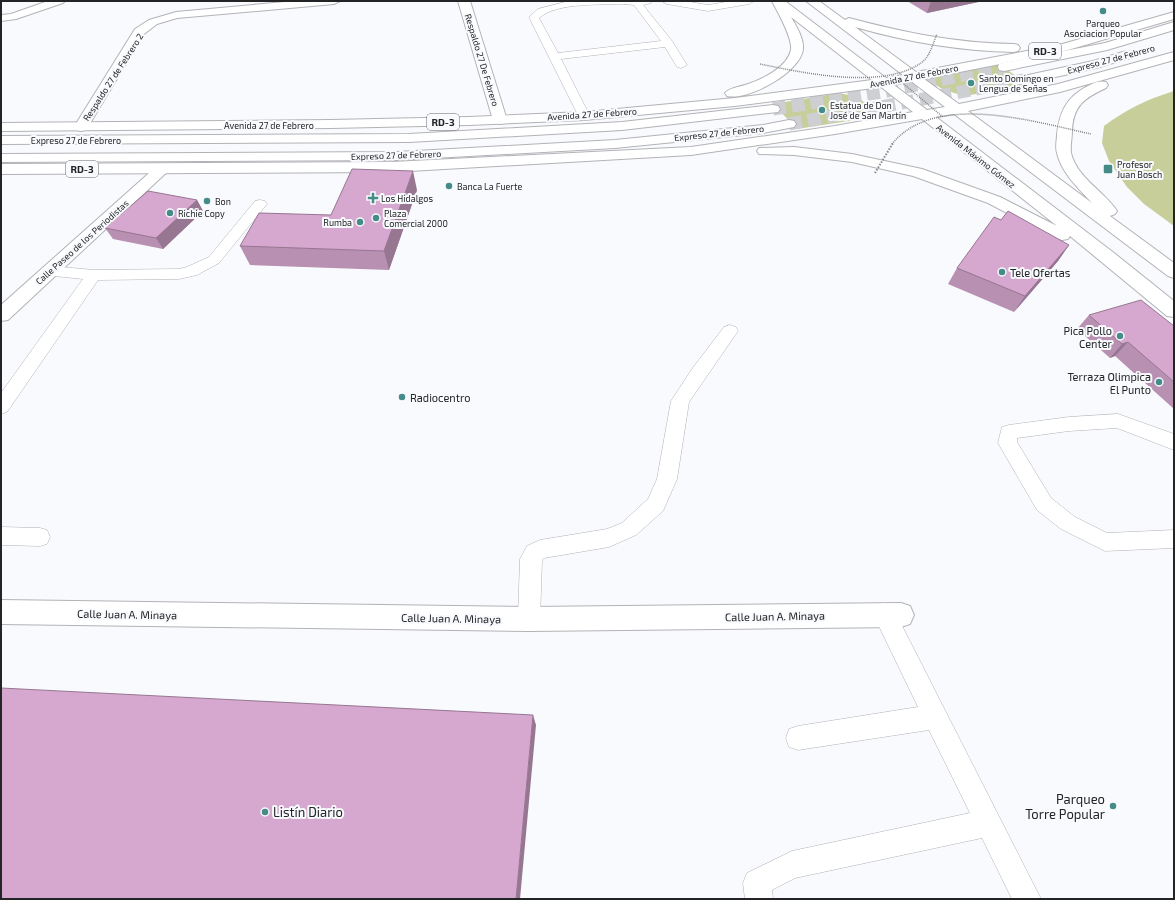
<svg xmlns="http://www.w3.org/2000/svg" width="1175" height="900" viewBox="0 0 1175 900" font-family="'Exo 2',sans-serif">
	<rect width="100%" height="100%" fill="#f8fafd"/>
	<path fill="#c7ce99" d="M997,63l31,21 -63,12 -21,-6 -8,-5 -2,-9z
		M1174,91v135l-30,-22 -17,-17 -18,-26 -7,-18 2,-17c21,-16 44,-27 70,-35z
		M839,93l19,4 15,13 -12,9 -64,10 -24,-25z"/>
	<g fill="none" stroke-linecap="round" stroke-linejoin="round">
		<path stroke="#cdcfd2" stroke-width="13" stroke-dasharray="13 6" stroke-linecap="butt" d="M773,109l109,-17 122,-25
			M789,124l235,-44"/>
		<g stroke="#b2b3b7" stroke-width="1">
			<path id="lane" d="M569,1h84l-2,2 -8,2 29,36 15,24 -6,3 -4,-1 -12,-20 -104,12 29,57 -2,3h-8l-51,-102 9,-8zM625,4l9,1 27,36 -103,12 -19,-35c18,-16 63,-13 86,-14z
				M662,1h22l24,4 24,-4h22l-5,3 -41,7 -41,-7z
				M260,200l5,1 2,3 -48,59 -22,12 -18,4 -81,1 -91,132 -6,2v-21l82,-114 -38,-4 -3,-4 3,-4 5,-1 44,4 85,-1 8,-2 22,-10 46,-56z
				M730,325l6,2 2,4 -49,71 -12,77 -14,32 -27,24 -27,12 -65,11 -2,2 -2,59 -3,8 -8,3 -8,-3 -3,-8 2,-60 7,-13 13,-6 67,-11 15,-6 26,-24 9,-20 14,-78 21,-32 32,-42z
				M1118,414l56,20v16l-57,-22 -48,3 -52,7v4l34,56 24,19 32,16 67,-3v18l-69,3 -44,-22 -24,-19 -39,-67 4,-16 7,-2 60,-8z
				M1,527l39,1 7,2 3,7 -3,7 -7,2 -39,-1z
				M884,603l8,3 149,293h-29l-30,-61 -187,40 -23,12 1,9h-28l-2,-16 4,-10 45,-22 178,-38 -41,-83 -131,20 -9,-3 -3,-9 3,-9 9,-3 120,-19 -45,-93 3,-8z"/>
		</g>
		<g stroke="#b2b3b7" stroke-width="2">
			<path id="street" d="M48,1h17l-2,2 -47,16 -15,2v-6l10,-1z
				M296,1h44l-6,3 -157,14 -20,6 -13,10 -58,96 -5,1 -5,-1 -2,-3 61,-98 14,-9 27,-8z
				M458,1h12l37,119 -2,3 -5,1 -5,-1 -2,-3z
				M162,164l5,2 3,3 -3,3 -159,148 -7,1v-16l156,-139z
				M1,600l528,7 372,-4 9,3 4,9 -4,9 -9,3 -372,4 -528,-7z"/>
		</g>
		<g stroke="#b2b3b7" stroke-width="2">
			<path id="primary" d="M772,1h13l101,77 17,-3 -97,-74h13l26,19 4,-2c57,15 106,25 165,26l4,1 2,3 -2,3 -4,1c-54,-1 -107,-10 -159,-25l61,45 143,-27 115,-33v7l-113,33 -137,27 35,25 99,-20 116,-32v8l-114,32 -92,19 124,92c-13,-14 -31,-31 -35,-50 -2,-6 0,-13 0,-18 2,-22 9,-37 29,-48 6,-3 12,-7 20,-5l2,3 -2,3c-22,10 -33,18 -34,43 0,7 -2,15 -1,22 6,25 33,38 46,58l-2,3 -5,2 64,47v15l-6,-2 -214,-162 -18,3 178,136 60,48v16l-7,-1 -97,-80 -2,3 -6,1 -6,-1 -68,-36 -75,-27 -61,-14 -58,-7 -35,-1 -2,-3 2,-3 35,-1 58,7 70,15 78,28 57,29 -135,-107 -87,15 -144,21 -299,17 -391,2v-10l391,-2 299,-15 144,-21 78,-14 -32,-25 -146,19 -151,14 -115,5 -138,3 -330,3v-8l330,-3 138,-3 115,-5 151,-14 137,-18 -81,-63c5,9 13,21 12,32 -2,23 -55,52 -76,47l-2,-3c4,-5 14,-6 20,-8 16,-5 42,-17 46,-35 2,-12 -14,-39 -19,-49zM911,81l34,26 -18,3 -33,-25z"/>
		</g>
		<g stroke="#b2b3b7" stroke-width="2">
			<path id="highway" d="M1174,22v8l-67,20 -103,21 -5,-1 -1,-3 1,-3 5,-1 101,-20z
				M1126,51l4,1 2,3 -2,3 -34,10 -72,16 -5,-1 -2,-3 2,-3 74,-16z
				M773,105l5,1 2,3 -2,3 -156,18 -213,12 -408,2v-8l408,-2 213,-12z
				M789,120l5,1 2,3 -2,3 -31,6 -148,15 -218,12 -396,2v-8l396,-2 218,-12 148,-15z"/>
		</g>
		<use href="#lane" fill="#fff" fill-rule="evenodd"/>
		<use href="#street" fill="#fff" fill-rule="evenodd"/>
		<use href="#primary" fill="#fff" fill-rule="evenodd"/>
		<use href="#highway" fill="#fff" fill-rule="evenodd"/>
		<path stroke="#848688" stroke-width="1.5" stroke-dasharray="1 1" stroke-linecap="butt" d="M760,64c44,9 122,26 161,-1 9,-6 12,-20 16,-29
			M893,75l50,42
			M892,144c43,-53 143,-22 199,-10"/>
		<path stroke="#848688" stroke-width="2" stroke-dasharray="1.5 1.5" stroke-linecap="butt" d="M875,173l18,-30"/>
	</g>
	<path fill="#b890b2" d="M907,1h76l-56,12z
		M417,190l-28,80 -139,-5 -10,-19 91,-31z
		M197,200l6,11 -40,38 -50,-10 -8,-11z
		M1069,245l-11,16 -44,51 -66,-28 9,-16z
		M1089,315l85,11v83l-59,-53 -5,2 -33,-29z"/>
	<path fill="#967691" d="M931,1h52l-56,12z
		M413,171l4,19 -28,80 -5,-19z
		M197,200l6,11 -40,38 -7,-11z
		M1069,245l-11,16 -44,51 11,-16z
		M1128,342l-13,14 -5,2 12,-14z
		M533,715l3,10 -16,174h-4z"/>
	<path fill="#d6a8cf" stroke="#967691" d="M352,169l61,2 -29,80 -144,-5 19,-33 72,2z
		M148,191l49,9 -41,38 -51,-10z
		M1008,211l61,34 -44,51 -68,-28 37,-51 7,3z
		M1141,300l33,26v56l-46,-40 -6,2 -33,-29z
		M1,688l532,27 -17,184h-515z"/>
	<g fill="#458c89" stroke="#f8fafd" stroke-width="1.5">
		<circle cx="1103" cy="11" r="4"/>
		<circle cx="971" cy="83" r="4"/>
		<circle cx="822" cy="110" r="4"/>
		<rect x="1103" y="164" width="10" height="10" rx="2"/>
		<circle cx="449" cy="186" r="4"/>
		<path d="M371 192h4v4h4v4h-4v4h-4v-4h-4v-4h4z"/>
		<circle cx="207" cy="201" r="4"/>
		<circle cx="170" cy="213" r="4"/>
		<circle cx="376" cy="218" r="4"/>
		<circle cx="360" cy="222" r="4"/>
		<circle cx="1002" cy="272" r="4"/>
		<circle cx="1120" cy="336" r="4"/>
		<circle cx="1159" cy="382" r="4"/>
		<circle cx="402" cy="397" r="4"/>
		<circle cx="1113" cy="806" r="4"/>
		<circle cx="265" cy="812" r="4"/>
	</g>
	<g text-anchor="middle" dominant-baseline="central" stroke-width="4" stroke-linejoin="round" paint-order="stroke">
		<g font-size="9" fill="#232425" stroke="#f8fafd" text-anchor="start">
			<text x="1103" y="23" text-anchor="middle">Parqueo<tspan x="1103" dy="10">Asociacion Popular</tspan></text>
			<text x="979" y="78">Santo Domingo en<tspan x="979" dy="10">Lengua de Señas</tspan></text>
			<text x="830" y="105">Estatua de Don<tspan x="830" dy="10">José de San Martín</tspan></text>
			<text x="1117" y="164">Profesor<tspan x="1117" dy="10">Juan Bosch</tspan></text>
			<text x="457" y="186">Banca La Fuerte</text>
			<text x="381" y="198">Los Hidalgos</text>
			<text x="215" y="201">Bon</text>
			<text x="178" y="213">Richie Copy</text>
			<text x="384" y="213">Plaza<tspan x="384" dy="10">Comercial 2000</tspan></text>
			<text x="352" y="222" text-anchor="end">Rumba</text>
		</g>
		<g font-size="9" fill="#232425" stroke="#f8fafd">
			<text transform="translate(1111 59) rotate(-15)">Expreso 27 de Febrero</text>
			<text transform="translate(482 60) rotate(73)">Respaldo 27 De Febrero</text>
			<text transform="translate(914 76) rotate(-11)">Avenida 27 de Febrero</text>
			<text transform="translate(113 77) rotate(-57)">Respaldo 27 de Febrero 2</text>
			<text transform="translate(592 114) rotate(-4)">Avenida 27 de Febrero</text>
			<text x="269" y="125">Avenida 27 de Febrero</text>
			<text transform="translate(719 133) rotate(-6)">Expreso 27 de Febrero</text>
			<text x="76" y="140">Expreso 27 de Febrero</text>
			<text transform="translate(396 155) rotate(-2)">Expreso 27 de Febrero</text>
			<text transform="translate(976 156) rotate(38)">Avenida Máximo Gómez</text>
			<text transform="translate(82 242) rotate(-42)">Calle Paseo de los Periodistas</text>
		</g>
		<g fill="#f8fafd" stroke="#636466" stroke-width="1">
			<rect x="1029" y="43" width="32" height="16" rx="3"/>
			<rect x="427" y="114" width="32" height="16" rx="3"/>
			<rect x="66" y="161" width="32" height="16" rx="3"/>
		</g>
		<g font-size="10" font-weight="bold" fill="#232425">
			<text x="1045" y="51">RD-3</text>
			<text x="443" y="122">RD-3</text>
			<text x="82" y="169">RD-3</text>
		</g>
		<g font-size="11" fill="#232425" stroke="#f8fafd" text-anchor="start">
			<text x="1010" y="272">Tele Ofertas</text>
			<text x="1112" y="330" text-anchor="end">Pica Pollo<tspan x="1112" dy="13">Center</tspan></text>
			<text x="1151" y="376" text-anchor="end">Terraza Olimpica<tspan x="1151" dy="13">El Punto</tspan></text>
			<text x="410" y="397">Radiocentro</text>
		</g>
		<g font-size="11" fill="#232425" stroke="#f8fafd">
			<text transform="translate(127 614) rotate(1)">Calle Juan A. Minaya</text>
			<text transform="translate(775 616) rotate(-1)">Calle Juan A. Minaya</text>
			<text transform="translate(451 618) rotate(1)">Calle Juan A. Minaya</text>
		</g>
		<g font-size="13" fill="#232425" stroke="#f8fafd" text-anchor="end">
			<text x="1105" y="799">Parqueo<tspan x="1105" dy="15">Torre Popular</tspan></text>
			<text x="273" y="812" text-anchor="start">Listín Diario</text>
		</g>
	</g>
	<rect width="1175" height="900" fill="none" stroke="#232425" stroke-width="4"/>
</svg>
